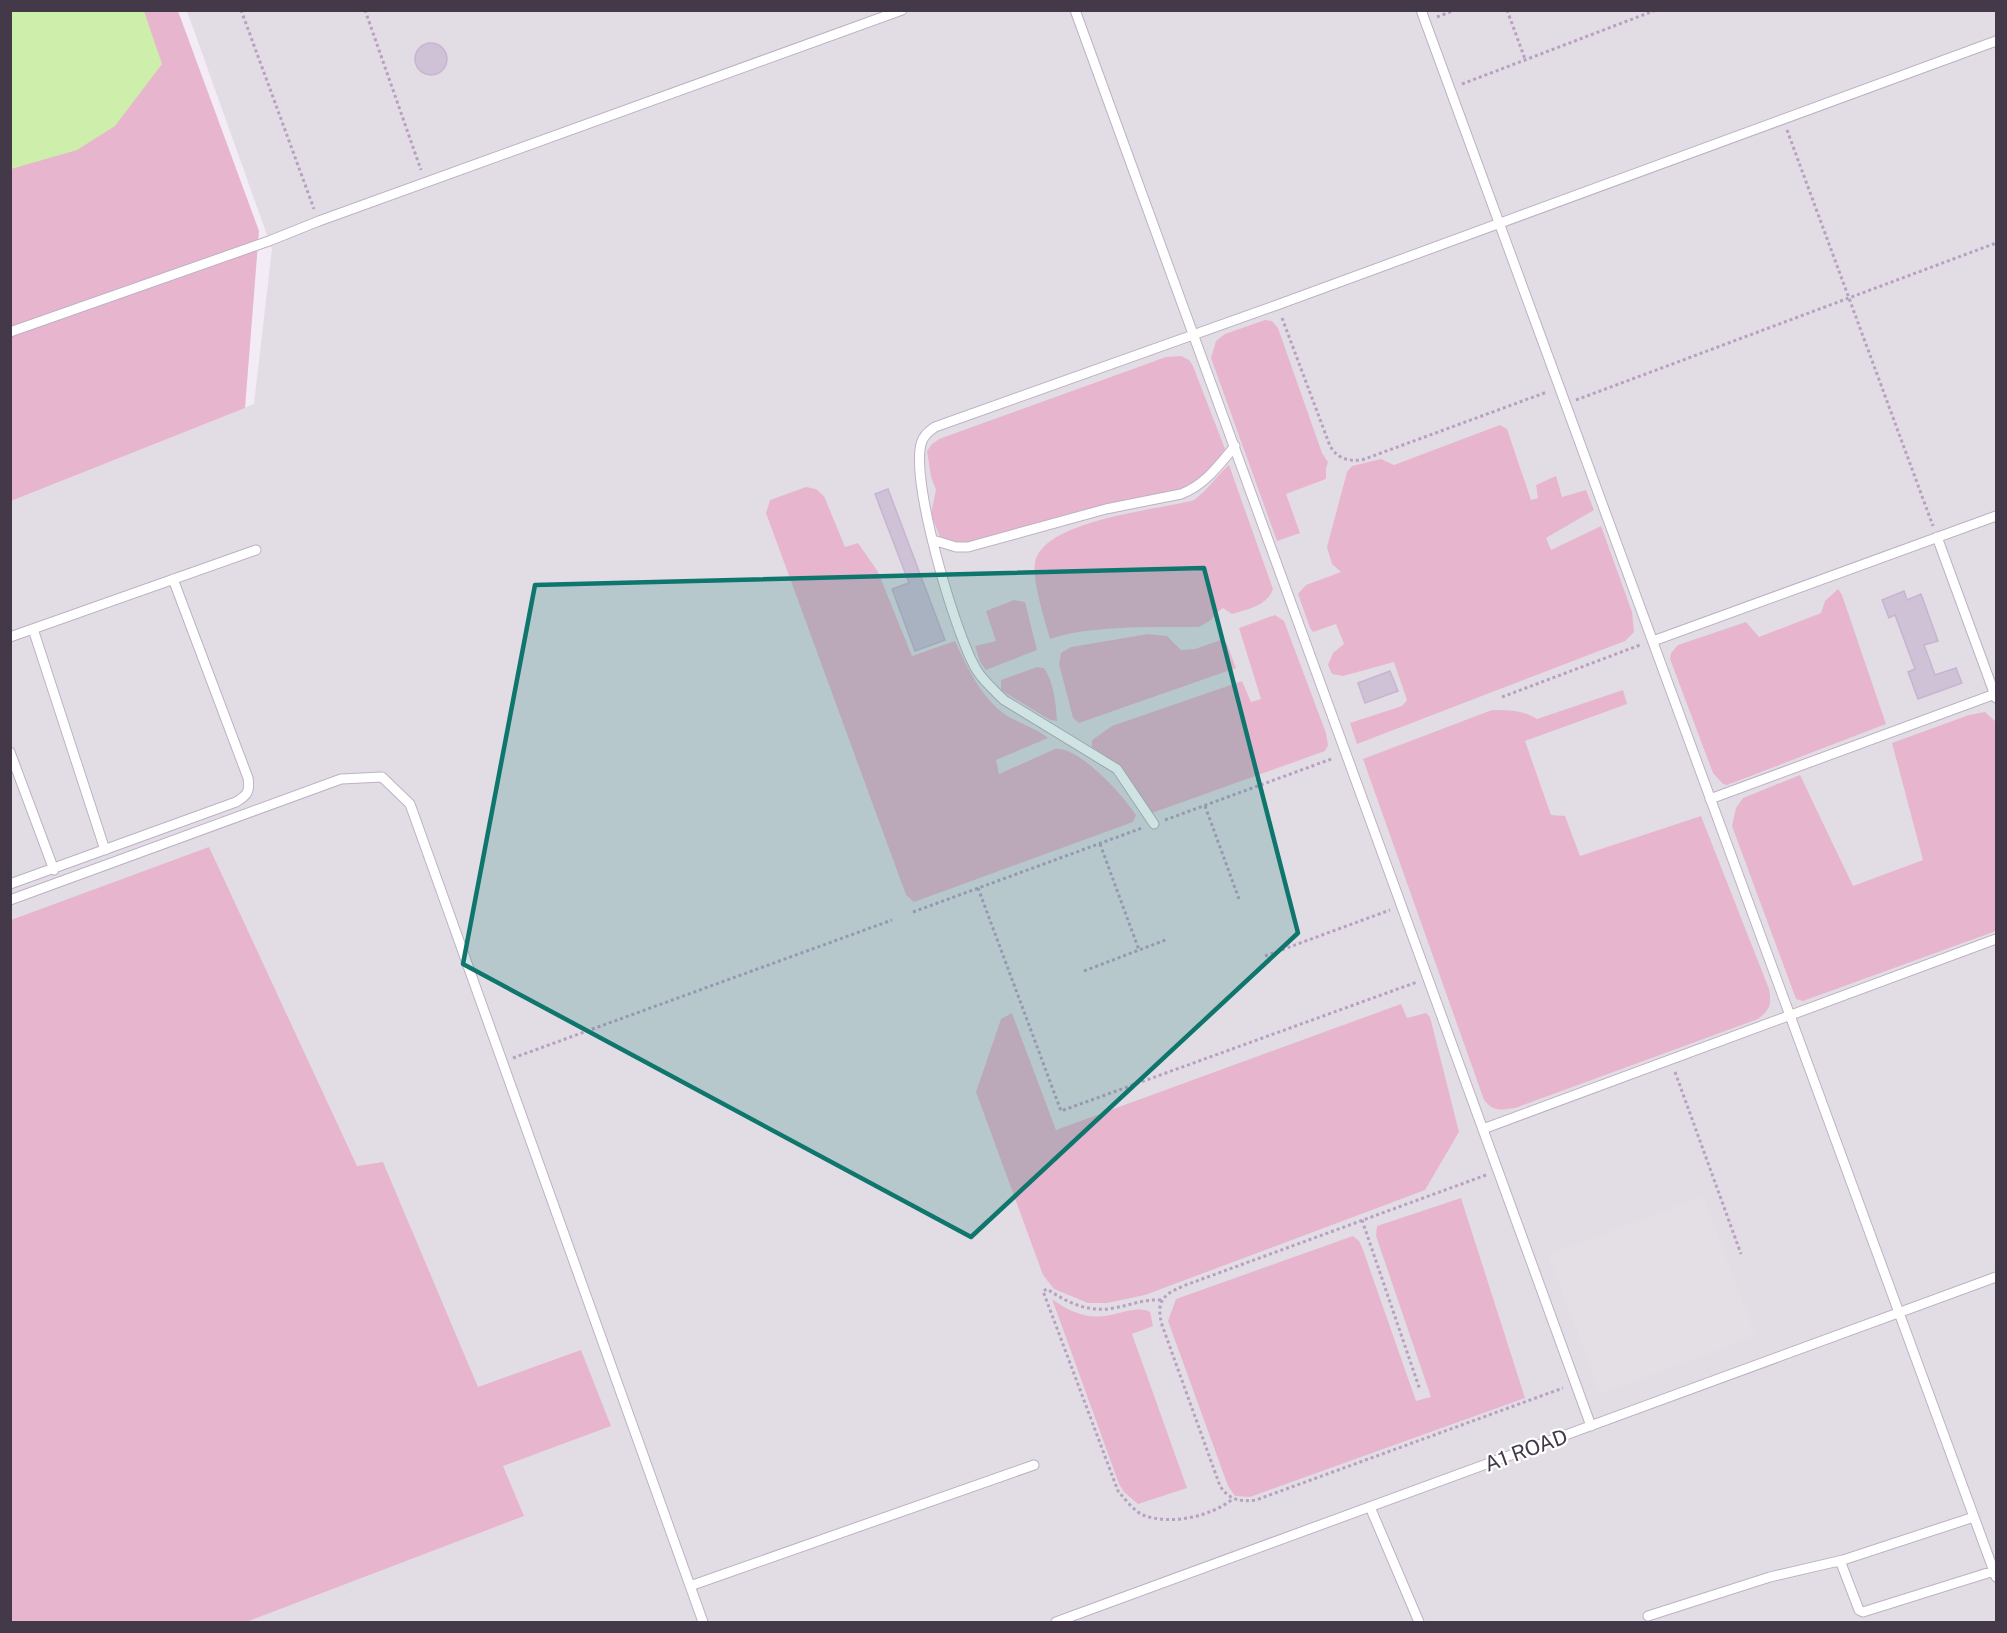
<svg xmlns="http://www.w3.org/2000/svg" width="2007" height="1633" viewBox="0 0 2007 1633" font-family="'Public Sans',sans-serif">
	<rect width="100%" height="100%" fill="#f3ebf5"/>
	<path fill="#e2dde5" d="M187,11h1809v1611h-1985v-1121l243,-97 18,-155z"/>
	<path fill="#e7b6ce" d="M11,11h167l81,220 -14,177 -234,93z
		M1265,320l7,1 6,7 44,125 6,9 -2,6v11l-40,15 14,39 -23,8 -66,-183 5,-17 9,-7z
		M1181,356l8,4 4,6 32,83 -16,22 -17,14 -20,8 -97,19 -68,21 -44,11 -14,-3 -9,-4 -9,-23 5,-24 -5,-13 -4,-26 5,-7 7,-5 227,-82z
		M1500,425l7,4 24,71 7,-2 -2,-13 20,-9 6,21 24,-7 8,20 -48,28 5,12 50,-24 31,86 2,20 -9,9 -268,103 -7,-21 52,-17 5,-6 -13,-38 -51,14 -11,-2 -4,-9 5,-12 11,-9 -8,-20 -23,8 -3,-4 -12,-34 8,-9 35,-13 -9,-8 -5,-17 20,-75 5,-6 29,-7 13,6z
		M1229,465l44,124c-6,17 -25,20 -41,25l-9,-6 -6,4 -6,8 -12,7c-41,0 -111,-2 -149,12 -5,-18 -18,-58 -15,-76 7,-43 123,-53 159,-63 14,-10 22,-24 35,-35z
		M806,487l10,2 8,7 21,51 13,-4 20,29 34,84 43,-15c12,26 27,58 51,74 14,9 30,13 42,23l-52,22 3,14 56,-25c24,-3 68,46 81,66l-3,7 -219,80 -8,-7 -140,-382 4,-13z
		M1838,589l4,6 44,129 -159,61 -4,-1 -10,-11 -43,-114 1,-6 7,-8 68,-23 13,15 62,-24 4,-12z
		M1014,600l11,2 12,48 -51,20 -6,-8 -5,-16 21,-5 -10,-30z
		M1275,615l9,6 42,112 2,12 -3,6 -173,62 -34,-48 -26,-18v-7l20,-14 130,-45 9,21 10,-3 -22,-71z
		M1148,634l19,2 14,14 14,-1 26,-9 6,4 9,24 -157,55 -6,-5 -14,-54 2,-11 10,-6z
		M1037,667l7,1c10,15 12,35 13,53l-7,-1 -49,-30v-10z
		M1623,690l4,14 -102,37 26,74 14,1 15,40 121,-40 68,173c3,15 1,21 -11,30l-243,89c-15,2 -21,4 -31,-8l-121,-341 129,-49c17,0 31,0 45,9z
		M1985,712l11,10v209l-193,70 -7,-2 -64,-173 4,-18 7,-10 57,-23 53,111 70,-26 -31,-117 77,-28z
		M209,847l148,319 26,-4 95,225 103,-37 30,76 -108,40 21,50 -278,106h-235v-702z
		M1401,1004l6,14 19,-5 4,4 29,115 -34,58 -280,105 -38,8h-19l-34,-14 -11,-14 -67,-183 25,-73 11,-6 44,117z
		M1461,1198l64,200 -275,99 -15,-1 -7,-10 -60,-165 8,-22 177,-63 6,5 3,6 54,154 15,-4 -55,-161 1,-10z
		M1052,1299c14,11 34,20 52,17 14,-1 33,-11 46,-4l3,14 -21,8 55,154 -49,16 -14,-12 -5,-8z"/>
	<path fill="#e3dfe4" d="M1703,1196l53,140 -155,58 -53,-139z"/>
	<path fill="#ceeeab" d="M11,10l133,1 18,53 -47,62 -38,24 -66,19z"/>
	<path fill="#cfc1d6" stroke="#c8b4d1" stroke-width="1.5" d="M415 59a16 16 0 1 1 32 0a16 16 0 1 1-32 0Z
		M888,489l57,151 -30,11 -23,-62 17,-6 -34,-89z
		M1904,591l3,9 14,-6 17,47 -14,4 11,30 21,-7 6,15 -44,16 -10,-27 7,-3 -20,-54 -6,3 -7,-18z
		M1390,671l8,20 -33,12 -7,-20z"/>
	<g fill="none" stroke-linecap="round" stroke-linejoin="round">
		<g stroke="#beb1c3" stroke-width="11">
			<path id="service" d="M1075,10l516,1416
				M1421,10l575,1567
				M10,332l259,-91 50,-20 583,-211
				M1937,537l59,161
				M933,540l23,7h12l138,-38 75,-15c24,-9 38,-29 54,-48
				M33,629l72,221
				M10,637l246,-87
				M1653,641l343,-125
				M10,752l44,118
				M1710,799l285,-105
				M1154,824l-37,-55 -113,-69c-10,-10 -21,-19 -28,-31 -21,-36 -65,-185 -55,-225 2,-8 7,-12 14,-17l342,-122 719,-264
				M10,884l226,-82c12,-7 14,-11 12,-24l-75,-199
				M10,900l331,-121 41,-2 28,27 293,818
				M1483,1129l513,-190
				M1370,1507l49,115
				M1974,1517l-131,43 -2,3 18,47 4,2 131,-41
				M690,1586l344,-121
				M1648,1616l122,-39 73,-17
				M1056,1622l940,-345"/>
		</g>
		<path stroke="#b8a0c2" stroke-width="3" stroke-dasharray="3 3" stroke-linecap="butt" d="M241,10l73,199
			M365,10l56,160
			M1507,10l18,49
			M1437,17l18,-7
			M1462,84l194,-74
			M1787,130l146,396
			M1282,318l48,128c8,13 17,15 32,14l185,-68
			M1576,400l420,-157
			M1502,697l138,-52
			M1205,806l34,93
			M1165,820l169,-62
			M1100,844l39,106
			M978,888l83,223 356,-129
			M913,912l229,-84
			M1265,956l125,-46
			M1084,971l84,-32
			M513,1058l379,-138
			M1675,1072l66,182
			M1486,1175l-303,111c-21,9 -27,16 -21,39l58,161c9,14 20,16 36,14l307,-112
			M1362,1220l58,170
			M1161,1300c-17,-1 -30,5 -47,8 -25,5 -46,-5 -67,-19l-4,2 75,200c8,9 17,22 28,25 27,9 65,0 87,-17"/>
		<use href="#service" stroke="#fff" stroke-width="9"/>
	</g>
	<path fill="#0f766e" fill-opacity="0.2" stroke="#0f766e" stroke-width="4.5" stroke-linejoin="round" d="M1204,568l94,365 -327,304 -508,-273 72,-379z"/>
	<g text-anchor="middle" dominant-baseline="central" stroke-width="4.5" stroke-linejoin="round" paint-order="stroke">
		<g font-size="21" fill="#443949" stroke="#fff">
			<text transform="translate(1526 1450) rotate(-20)">A1 ROAD</text>
		</g>
	</g>
	<rect width="2007" height="1633" fill="none" stroke="#443949" stroke-width="24"/>
</svg>
